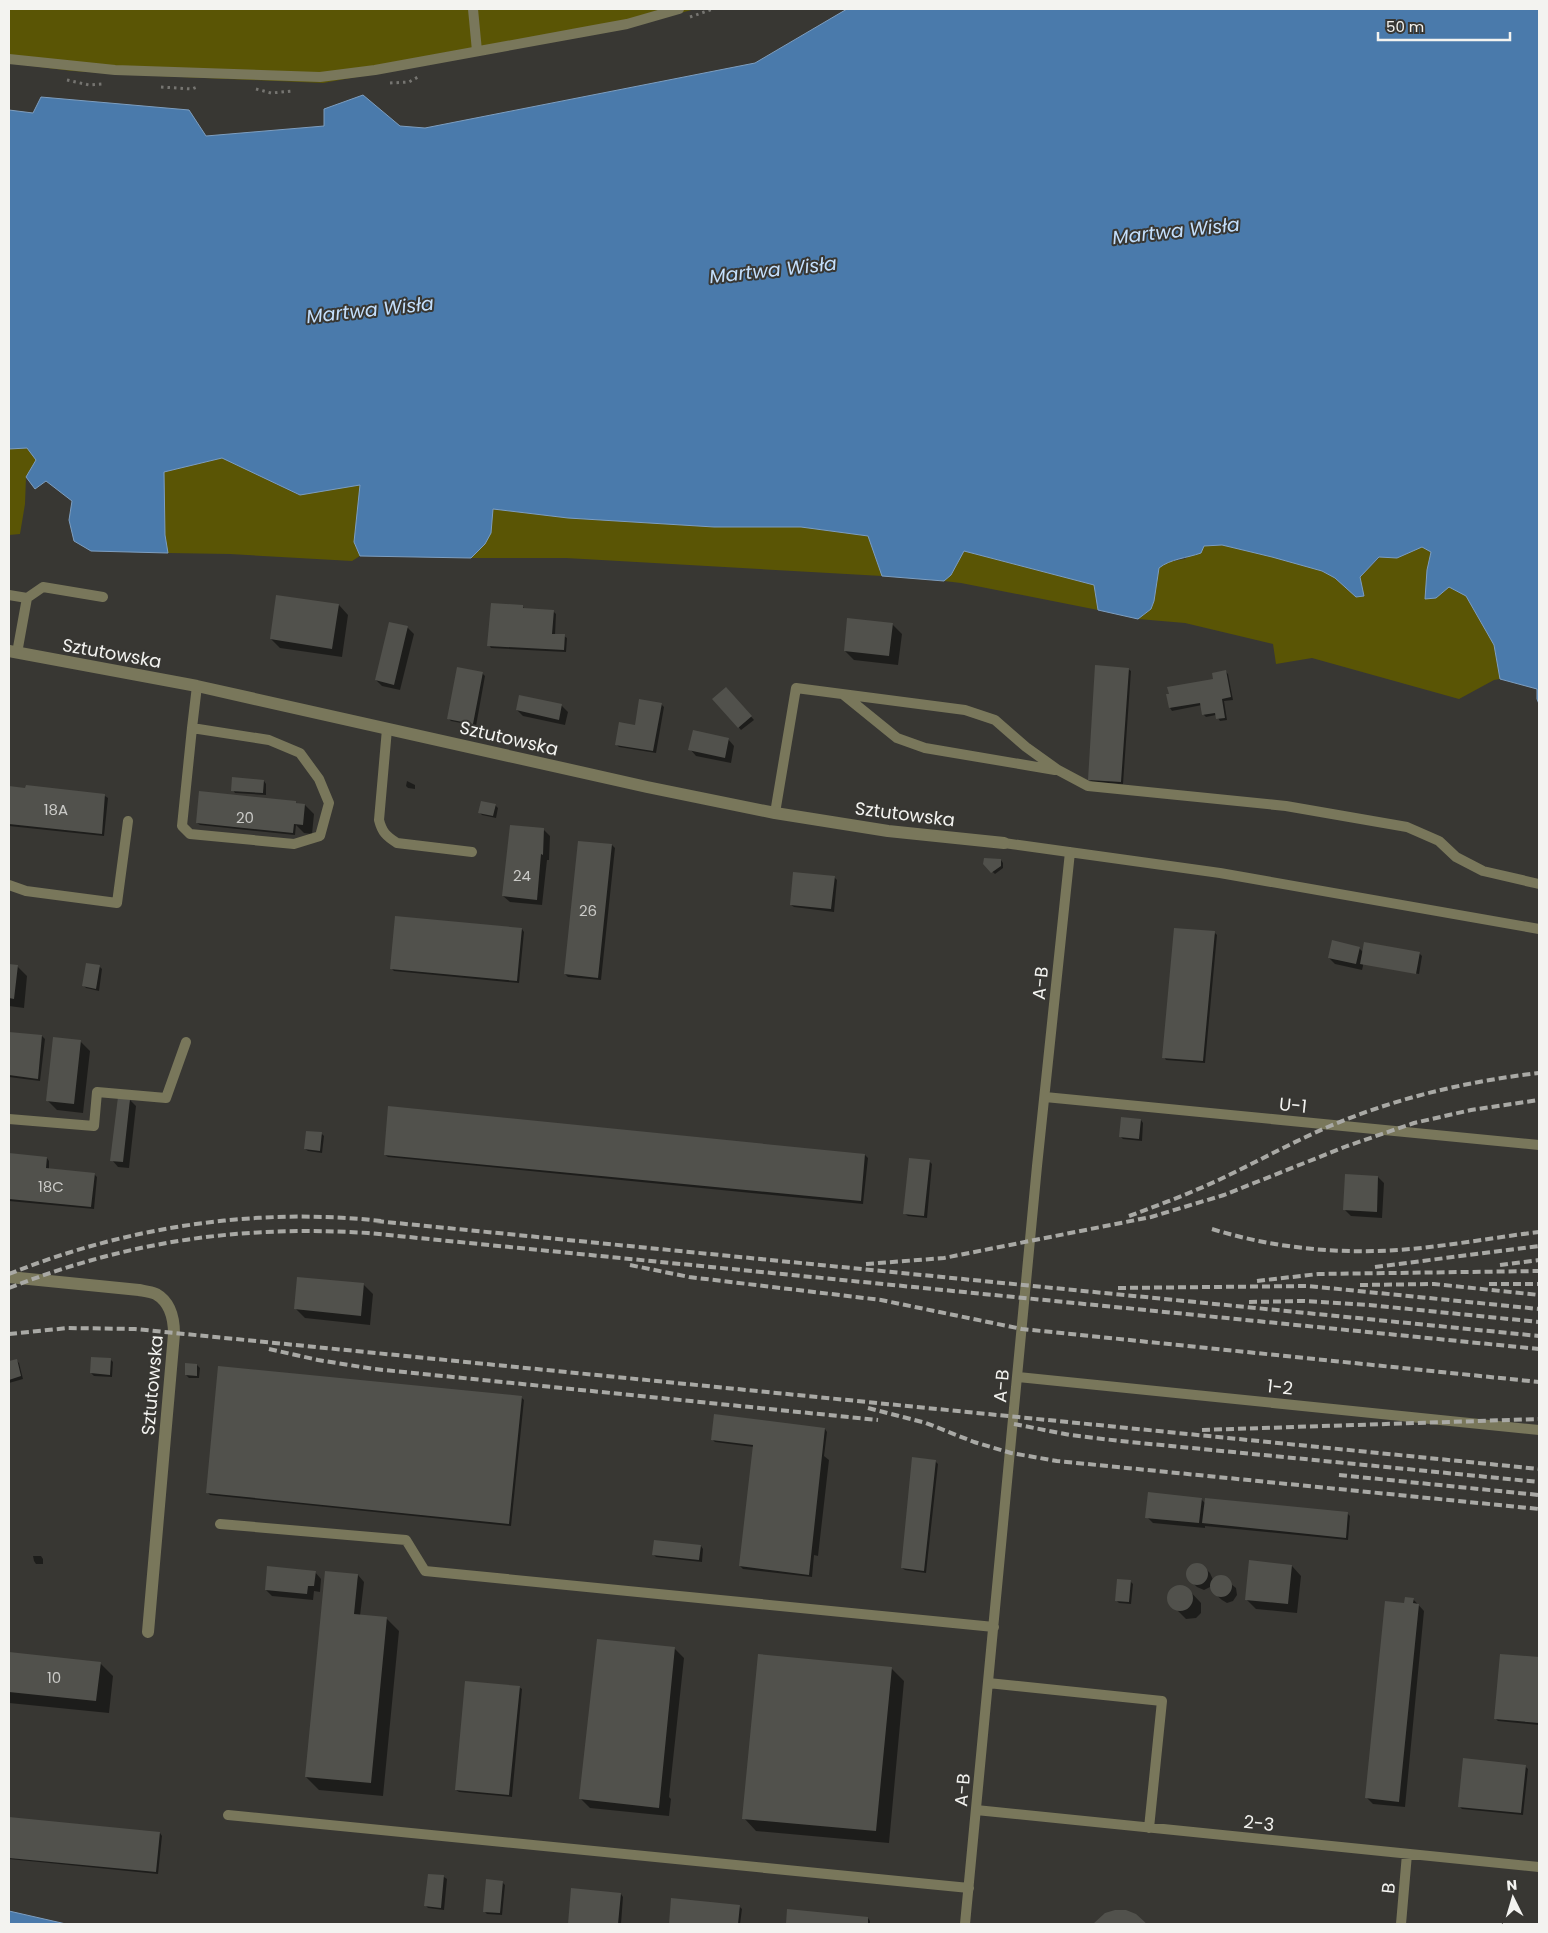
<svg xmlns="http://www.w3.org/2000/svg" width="1548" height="1933" viewBox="0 0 1548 1933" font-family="Poppins,sans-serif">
	<rect width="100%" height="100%" fill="#383733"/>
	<path fill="#5a5505" d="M9,9h686l-76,21 -296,53 -165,-7 -86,-5 -63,-8z
		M27,448l9,12 -10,17 -1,27 -5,30 -11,1v-86z
		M222,458l77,37 61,-10 -6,57 6,14 -8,5 -122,-7 -62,-1 -3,-18 -1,-63z
		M493,509l75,9 146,9h87l67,9 14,40 -316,-18h-95c19,-19 20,-22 22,-49z
		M1222,545l50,12 50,14 13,7 21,19 8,-1 -4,-19 20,-20 17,1 25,-11 9,5 -4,18 -2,29 11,-1 13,-11 17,9 28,49 6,34 -6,1 -35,19 -147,-41 -36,6 -3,-20 -88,-21 -47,-4 13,-10 3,-8 5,-33 8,-6 18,-3 18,-13z
		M964,551l130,34 4,25 -137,-27 -17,-2 7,-6z"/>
	<path fill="#4a7aab" stroke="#7d9ec0" d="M847,9h692v695l-2,-5v-10l-37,-10 -6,-34 -28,-49 -17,-9 -13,11 -11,1 2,-29 4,-18 -9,-5 -25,11 -18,-1 -19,20 4,19 -8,1 -21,-19 -13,-7 -50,-14 -50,-12 -18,1 -3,7c-14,5 -31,6 -42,15l-5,33 -3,8 -13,10 -40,-9 -4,-25 -130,-34 -13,24 -7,6 -62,-5 -14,-40 -67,-9h-87l-146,-9 -75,-9 -2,24 -6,11 -14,14 -111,-2 -6,-14 6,-57 -60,10 -78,-37 -58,14 1,63 3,18 -77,-2 -17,-10 -5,-21 3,-19 -26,-20 -11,8 -9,-12 10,-17 -9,-12 -18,1v-339l24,3 8,-16 148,13 17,26 118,-10v-17l39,-14 37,31 25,2 330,-65z
		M9,1911l57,13h-57z"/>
	<path fill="#0007" d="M339,605l9,10 -6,42 -62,-9 -9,-9z
		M522,606l3,3 28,2 3,3 -1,21 9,1 3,2 -1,14 -75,-4 -2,-3z
		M390,623l18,5 6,6 -14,56 -18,-4 -6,-6z
		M892,624l10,10 -4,31 -44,-5 -9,-9z
		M1128,669l3,2 -8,113 -31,-2 -3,-3z
		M1226,672l2,2 5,26 -9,1 3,19 -7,1 -4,-6 -10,2 -2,-2 -2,-10 -30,6 -2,-3z
		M482,673l3,3 -9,50 -25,-5 -3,-3z
		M726,688l28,32 -13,10 -27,-31z
		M520,696l42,10 6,6 -3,13 -42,-9 -6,-6z
		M661,704l3,3 -8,46 -37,-6 -3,-3z
		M728,739l6,7 -3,17 -35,-7 -6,-7z
		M264,781l2,3v11l-31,-2 -2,-3z
		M407,781l8,4v4l-7,-1 -2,-2z
		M9,787l96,9 3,2 -4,38 -95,-10z
		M295,802l3,2 7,1 9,9 -2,20 -8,-1 -8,-8 -1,10 -95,-10 -3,-2z
		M495,805l3,3 -2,10 -14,-3 -2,-2z
		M544,830l6,6 -1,24h-2l-5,45 -32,-3 -7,-6z
		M579,842l33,3 3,3 -14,132 -33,-3 -3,-3z
		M1001,860l2,3v5l-8,6 -11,-10z
		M834,877l3,3 -3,32 -40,-5 -3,-2z
		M522,929l2,3 -5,51 -125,-12 -2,-2z
		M1215,933l2,2 -12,128 -39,-3 -2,-3z
		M1359,948l4,4 56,1 3,3 -3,18 -56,-11v3l55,10 -55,-10 -1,4 -27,-6 -6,-6z
		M9,965l8,1 10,10 -3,32 -15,-2z
		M87,965l13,2 2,2 -3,22 -13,-3 -2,-2z
		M9,1033l33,3 3,3 -5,42 -31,-4z
		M80,1041l10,10 -7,62 -26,-3 -9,-9z
		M130,1100l6,6 -7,62 -11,-1 -6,-7z
		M1141,1120l2,3 -1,18 -19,-2 -3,-3z
		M322,1134l2,2 -2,17 -14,-2 -3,-2z
		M9,1155l38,3 2,3v8l45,5 3,3 -3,32 -85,-8z
		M385,1155h480l3,3 -5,46 -475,-47z
		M929,1161l3,3 -5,54 -19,-2 -3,-2z
		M1378,1177l6,6 -2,35 -31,-2 -6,-6z
		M363,1284l10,10 -3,31 -65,-7 -9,-9z
		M16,1360l3,3 4,16 -14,4v-21z
		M111,1360l2,2 -1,15 -18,-1 -3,-3z
		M197,1365l3,3 -1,10h-10l-3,-3z
		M521,1397l3,3 -13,126 -301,-31 -3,-3z
		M825,1429l2,3 -3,24 5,4 -11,96 -4,-1 -2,22 -69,-8 -3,-3 14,-119 -39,-5 -3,-3z
		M935,1461l3,3 -12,109 -21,-3 -3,-2z
		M1201,1499l5,5 142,10 2,2 -2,24 -143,-14v2l-52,-5 -6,-6z
		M701,1546l2,3 -1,13 -46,-5 -2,-2z
		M33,1556h8l2,3v5h-7l-2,-3z
		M1250,1562l42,4 9,10 -4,37 -41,-4 -10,-10z
		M1196,1564l8,3 6,6 4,9 1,-2 7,-3 14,11 1,7 -4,6 -6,2 -5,-3 -7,-6 -3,-8 -8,4 -7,-3 -6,-6 -3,-8 1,-5z
		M315,1572l6,7 -1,13 -6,-1 -1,9 -41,-4 -6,-6z
		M358,1575l6,7 -4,34 26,2 13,13 -16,165 -64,-6 -13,-13z
		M1130,1581l3,3 -2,20 -12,-1 -3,-3z
		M1176,1586l11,2 14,15v10l-5,5 -10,1 -17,-17v-8z
		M1413,1599l11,12 -19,196 -32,-3 -6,-6 39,-194z
		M674,1648l10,10 -15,139 2,2 -2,17 -79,-8 -10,-10z
		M9,1654l91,9 13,13 -4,37 -100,-10z
		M1502,1655l37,4v66l-41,-4 -3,-3z
		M891,1668l13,13 -15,162 -133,-12 -12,-13z
		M519,1687l3,2 -10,108 -53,-5 -3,-2z
		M1525,1766l3,3 -5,46 -61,-6 -3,-3z
		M9,1818l151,15 2,3 -4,38 -149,-15z
		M429,1875l15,2 3,2 -3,31 -16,-2 -2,-2z
		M502,1882l3,3 -3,30 -15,-1 -3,-3z
		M572,1889l49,5 2,3 -2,27h-52z
		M672,1900l67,6 3,3 -2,15h-70z
		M788,1911l80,7 2,3v3h-83z
		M1098,1920l45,1 4,3h-52z"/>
	<path fill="#51514c" d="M276,595l63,9 -7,45 -62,-10z
		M491,603l32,2v3l31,2 -2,24h13l-1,16 -77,-4z
		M847,618l46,5 -4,33 -45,-5z
		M389,622l19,4 -14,59 -19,-5z
		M1095,665l34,3 -8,114 -33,-2z
		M457,667l26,5 -10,52 -26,-5z
		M1226,670l5,27 -9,2 3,19 -9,1 -1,-6 -13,2 -2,-12 -31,5 -3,-14h3l-2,-7 46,-8 -1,-6z
		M726,687l26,29 -14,12 -26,-29z
		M519,695l43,9 -3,16 -43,-10z
		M639,699l23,4 -9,48 -38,-6 4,-23 16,3z
		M693,730l36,8 -4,20 -37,-8z
		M232,777l32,3 -1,13 -32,-2z
		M26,785l79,9 -3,40 -93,-10v-38l16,2z
		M199,791l97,10v2l9,1 -2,21 -9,-1 -1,9 -97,-10z
		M481,801l15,3 -3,12 -15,-3z
		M510,825l34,3 -1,27 -2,-1 -4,46 -35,-4z
		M578,841l34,3 -14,134 -34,-4z
		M984,858l17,1v7l-10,7 -8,-9z
		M793,872l42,4 -4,33 -41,-4z
		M395,916l127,12 -5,53 -127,-12z
		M1174,928l41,3 -12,130 -41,-3z
		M1332,940l28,7 -4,17 -28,-6z
		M1364,942l56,10 -4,22 -56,-10z
		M86,963l14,2 -4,24 -14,-3z
		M9,964l9,1 -4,34 -5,-1z
		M9,1032l33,3 -4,44 -29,-4z
		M53,1037l28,3 -7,64 -28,-3z
		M118,1097l12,2 -7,63 -13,-1z
		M388,1106l477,48 -4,47 -477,-46z
		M1121,1117l20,2 -2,20 -20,-2z
		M306,1131l16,1 -2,19 -16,-2z
		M9,1153l38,4 -1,11 49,5 -4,34 -82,-8z
		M909,1158l21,2 -6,56 -21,-2z
		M1345,1174l33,2 -1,36 -34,-2z
		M297,1277l67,6 -3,33 -67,-7z
		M91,1357l20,1 -1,17 -20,-2z
		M17,1359l4,17 -12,4v-19z
		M185,1363l12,1v12l-12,-1z
		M218,1366l304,30 -13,128 -303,-31z
		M714,1414l111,14 -16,147 -70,-9 14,-121 -42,-5z
		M912,1457l24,3 -12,111 -23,-3z
		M1148,1492l54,6 -3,25 -54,-5z
		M1205,1498l143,14 -2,26 -144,-15z
		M654,1540l47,5 -2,15 -47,-5z
		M1249,1560l43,5 -4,39 -43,-4z
		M1186 1574a11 11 0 1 1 22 0a11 11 0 1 1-22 0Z
		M267,1566l49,5 -2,15h-6l-1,8 -42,-4z
		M325,1571l33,3 -4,40 33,3 -16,166 -66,-6z
		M1210 1586a11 11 0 1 1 22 0a11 11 0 1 1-22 0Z
		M1117,1579l14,1 -2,22 -14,-1z
		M1167 1598a13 13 0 1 1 26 0a13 13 0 1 1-26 0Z
		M1405,1597l9,1 -1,5 6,1 -20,198 -34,-4 20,-197 19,2z
		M597,1639l78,8 -16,161 -80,-9z
		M9,1652l92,10 -5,39 -87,-9z
		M758,1654l134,13 -16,164 -134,-12z
		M1500,1654l39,3v66l-45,-4z
		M465,1681l55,5 -11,109 -54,-5z
		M1463,1758l63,7 -5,48 -63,-6z
		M9,1817l151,15 -4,40 -147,-14z
		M428,1874l16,1 -3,33 -17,-2z
		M486,1879l17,2 -3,32 -17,-1z
		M571,1888l50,5 -3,31h-50z
		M671,1898l69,7 -2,19h-69z
		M787,1909l81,8v7h-82z
		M1115,1910h11l10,4 11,10h-54l12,-11z"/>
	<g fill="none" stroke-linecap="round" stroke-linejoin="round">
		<path stroke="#767571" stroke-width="3" stroke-dasharray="2.5 4" stroke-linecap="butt" d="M690,17l23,-8
			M67,80l22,5 13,-1
			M390,83l19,-1 9,-5
			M161,87l31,2 5,-2
			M256,89l15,4 21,-2"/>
		<path stroke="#79775b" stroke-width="10" d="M473,9l4,42
			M9,59l106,11 205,7 55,-7 219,-40 33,-6 52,-15
			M9,595l18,3 -10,55
			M27,598l16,-11 60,10
			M844,695l53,43 28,10 130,22
			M192,728l77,12 31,13 19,26 10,24 -9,33 -26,8 -104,-10 -8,-8 10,-98 5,-42
			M387,729l-8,91c3,12 7,16 18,23l75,9
			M775,813l21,-125 169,22 30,10 31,27 32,23 30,16 198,20 121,21 32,14 17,16 27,14 56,13
			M1004,843l216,30 319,56
			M9,885l17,6 91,12 11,-82
			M1045,1097l494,48
			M9,1119l85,7 3,-34 69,6 20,-56
			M1018,1377l521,53
			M220,1524l186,16 19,31 569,56
			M988,1683l174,18 -13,127
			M976,1810l563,57
			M228,1815l741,73
			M965,1924l72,-758 33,-314
			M1401,1924l6,-70"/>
		<path stroke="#79775b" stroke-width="12" d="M9,651l188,35 450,101 128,26 113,18 116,12
			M9,1277l130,13c5,1 12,2 17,4 14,8 18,25 18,40l-26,298"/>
		<path stroke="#a9a9a5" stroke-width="4" stroke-dasharray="8 4" stroke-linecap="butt" d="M1129,1216c33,-12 67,-25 98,-40 35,-17 68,-35 103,-50 66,-28 138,-45 209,-53
			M376,1221l1163,115
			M1212,1229c64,20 133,26 199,20 43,-4 86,-12 128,-17
			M866,1264l78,-6 207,-41 73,-22 123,-49 67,-23 57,-13 68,-10
			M630,1265l59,12 192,23 141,29 517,53
			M1500,1265l39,-5
			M1375,1267l164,-21
			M9,1274c117,-47 246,-67 372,-53
			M1257,1281l61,-7 221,-3
			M1489,1284h50
			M1360,1285l74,-1 105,11
			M9,1288c120,-47 231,-63 359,-55l1171,116
			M1118,1288l190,-2 231,23
			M1249,1302l54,-1 66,4 170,17
			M9,1334l59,-6 67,1 1404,140
			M269,1349l49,11 56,9 504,51
			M868,1408l58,15 48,19 37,11 46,8 482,48
			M1014,1424l56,11 50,6 419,41
			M1202,1430l337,-11
			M1339,1475l200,20"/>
	</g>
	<g text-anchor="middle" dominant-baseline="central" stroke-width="4" stroke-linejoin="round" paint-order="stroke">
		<g font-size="15" fill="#cacac7">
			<text x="56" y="809">18A</text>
			<text x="245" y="817">20</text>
			<text x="522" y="875">24</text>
			<text x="588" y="910">26</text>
			<text x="51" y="1186">18C</text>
			<text x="54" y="1677">10</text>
		</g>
		<g font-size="18" fill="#f3f3f0" stroke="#383733">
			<text transform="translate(112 653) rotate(10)">Sztutowska</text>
			<text transform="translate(509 738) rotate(13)">Sztutowska</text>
			<text transform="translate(905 814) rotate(7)">Sztutowska</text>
			<text transform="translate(1040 983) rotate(-84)">A-B</text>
			<text transform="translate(1293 1105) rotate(6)">U-1</text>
			<text transform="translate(152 1385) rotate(-85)">Sztutowska</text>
			<text transform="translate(1001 1386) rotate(-85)">A-B</text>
			<text transform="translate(1280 1387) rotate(6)">1-2</text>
			<text transform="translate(962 1790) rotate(-85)">A-B</text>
			<text transform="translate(1259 1823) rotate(6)">2-3</text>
			<text transform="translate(1388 1888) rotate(-84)">B</text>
		</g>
		<g font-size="19" font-style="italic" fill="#c4dffc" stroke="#383733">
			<text transform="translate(1176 231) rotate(-6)">Martwa Wisła</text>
			<text transform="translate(773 270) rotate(-6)">Martwa Wisła</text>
			<text transform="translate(370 310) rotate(-6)">Martwa Wisła</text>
		</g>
	</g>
	<rect width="1548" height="1933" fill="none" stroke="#f3f3f0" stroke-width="20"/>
	<g transform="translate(1513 1898) rotate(355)" stroke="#383733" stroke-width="4" paint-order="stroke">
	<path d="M0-4L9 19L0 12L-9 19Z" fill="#f3f3f0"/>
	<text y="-8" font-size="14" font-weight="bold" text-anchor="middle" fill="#f3f3f0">N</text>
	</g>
	<path d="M1378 32v8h132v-8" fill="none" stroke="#f3f3f0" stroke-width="2.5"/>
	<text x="1386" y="32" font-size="15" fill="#f3f3f0" stroke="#383733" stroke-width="4" paint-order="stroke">50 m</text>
</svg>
